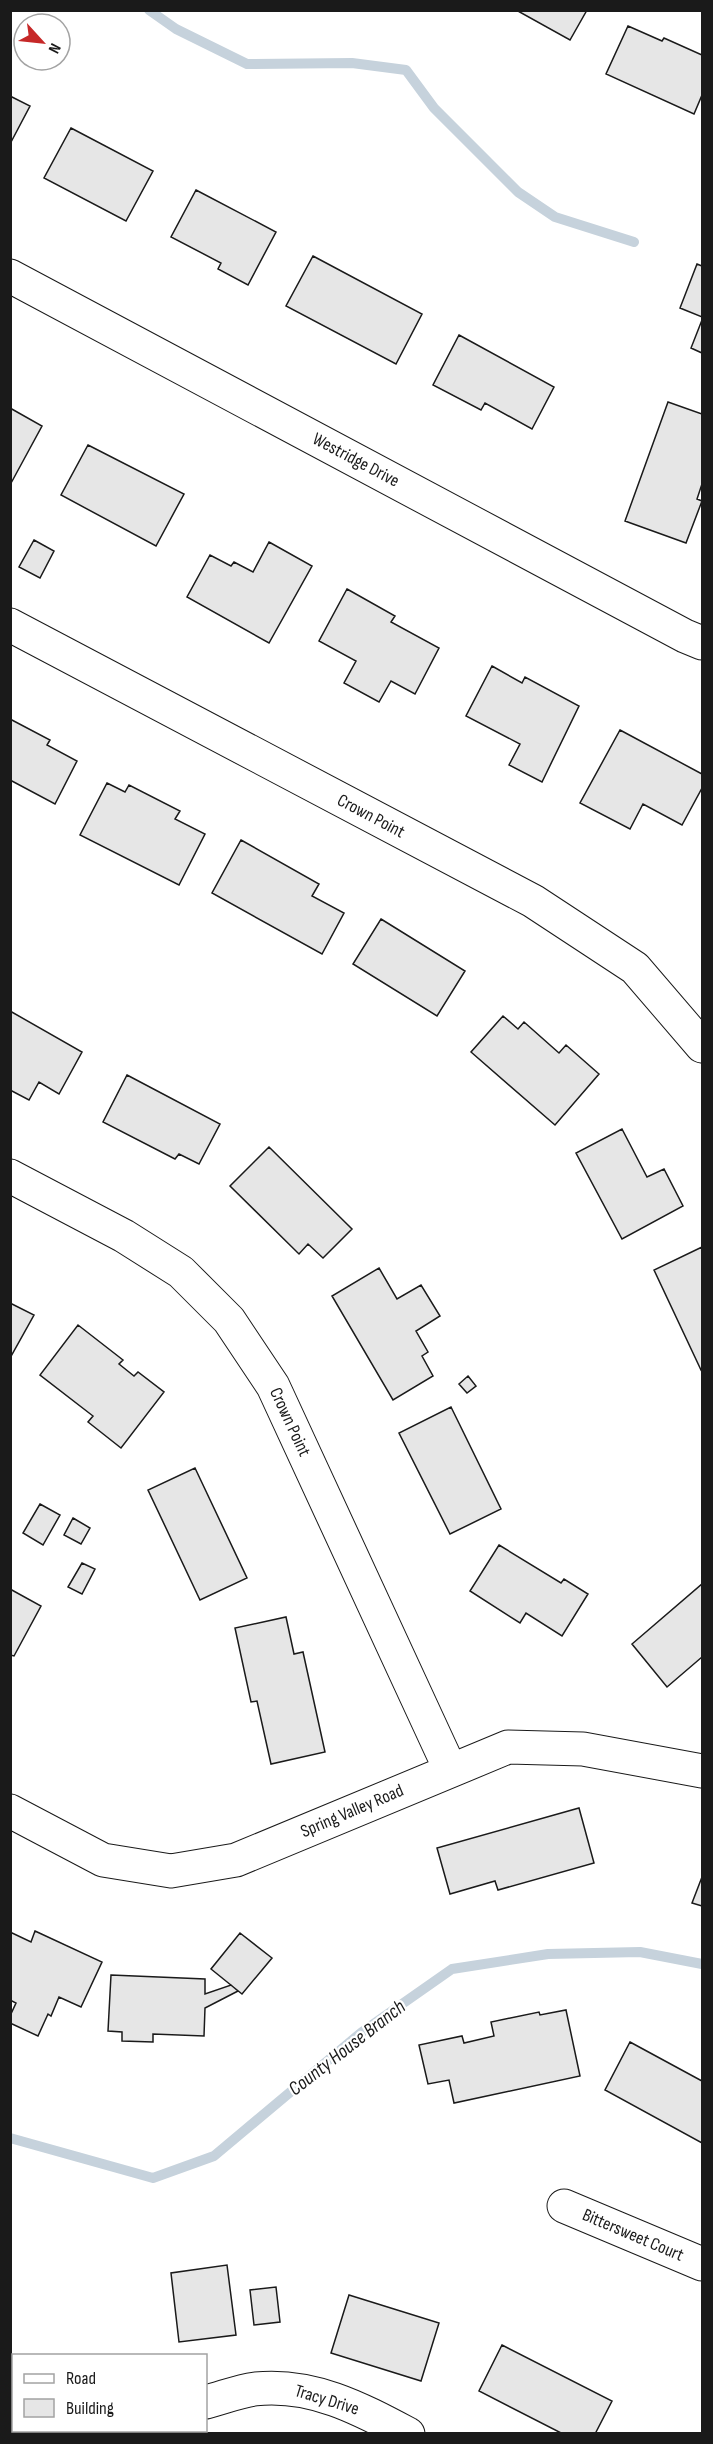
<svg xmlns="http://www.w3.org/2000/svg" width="713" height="2444" viewBox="0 0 713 2444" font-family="'Sofia Sans Condensed',sans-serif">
	<rect width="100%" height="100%" fill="#fff"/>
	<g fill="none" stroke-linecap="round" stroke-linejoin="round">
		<path stroke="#c6d2dc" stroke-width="10" d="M149,10l27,19 71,35 105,-1 54,7 28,38 84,84 37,25 79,25
			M10,2138l143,40 61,-22 148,-124 90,-63 96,-15 92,-2 62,12"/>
	</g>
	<path fill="#e6e6e6" stroke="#1a1a1a" stroke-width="1.5" d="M516,10h71l-17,30z
		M628,26l34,15 2,-3 38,17v40l-8,19 -88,-40z
		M10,96l20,10 -20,38z
		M71,128l82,43 -27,50 -82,-43z
		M196,190l80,42 -28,53 -30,-16 3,-6 -50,-26z
		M313,256l109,58 -26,50 -110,-58z
		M697,264l5,2v51l-22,-9z
		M702,320v33l-11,-5z
		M459,335l95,52 -22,42 -47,-26 -4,7 -48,-25z
		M668,402l34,12v70l-5,15 5,2 -16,42 -61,-22z
		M10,408l32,18 -32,59z
		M88,445l96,49 -28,52 -95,-51z
		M34,540l20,11 -14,27 -21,-11z
		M269,542l43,24 -43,77 -82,-46 23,-42 21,11 3,-4 19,10z
		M347,589l48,27 -4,6 48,26 -24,46 -24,-13 -12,21 -35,-19 12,-22 -37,-20z
		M492,666l30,17 3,-6 54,29 -37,76 -33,-17 11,-21 -54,-28z
		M10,719l40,21 -3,5 30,16 -22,43 -45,-24z
		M620,730l82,44v14l-20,37 -39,-21 -13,25 -50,-26z
		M107,783l18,9 4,-7 51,26 -5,8 30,15 -26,51 -99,-50z
		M241,840l78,44 -7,12 32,17 -22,41 -110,-61z
		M381,919l84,52 -28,45 -84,-52z
		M10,1011l72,41 -23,42 -20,-12 -10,18 -19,-10z
		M503,1016l15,13 6,-7 35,31 7,-8 33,29 -44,51 -84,-73z
		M127,1075l93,49 -21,40 -20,-10 -4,5 -72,-37z
		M622,1129l25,48 17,-8 19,37 -61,33 -46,-86z
		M269,1147l83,82 -29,29 -15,-14 -9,10 -69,-68z
		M702,1247v122l-1,1 -47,-100z
		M379,1268l18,31 24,-14 19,31 -24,15 12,21 -6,4 11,20 -40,24 -61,-104z
		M10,1303l24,12 -24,43z
		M78,1325l45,35 -4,4 15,12 4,-4 26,20 -43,56 -33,-26 5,-6 -53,-41z
		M468,1376l8,10 -9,7 -8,-9z
		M451,1407l50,102 -51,25 -51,-101z
		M195,1468l52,110 -47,22 -52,-110z
		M40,1504l20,11 -17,30 -20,-12z
		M73,1518l17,10 -9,16 -17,-9z
		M499,1545l62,38 3,-4 24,15 -26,42 -36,-23 -6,10 -50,-32z
		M82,1563l13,6 -13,25 -14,-7z
		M702,1584v73l-35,30 -35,-43z
		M10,1589l31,17 -27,50 -4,-1z
		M286,1617l8,37 9,-2 22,100 -54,12 -14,-63 -6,1 -16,-74z
		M579,1808l15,55 -96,27 -3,-9 -45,13 -13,-46z
		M702,1877v29l-10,-3z
		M35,1931l67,31 -21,45 -22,-10 -8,19 -3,-2 -10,22 -28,-13v-7l6,-13 -6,-3v-68l21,10z
		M240,1933l32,25 -30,36 -31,-25z
		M111,1975l94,4v15l26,-9 7,6 -33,17 -1,28 -51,-2v8l-31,-1v-9l-14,-1z
		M566,2010l14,66 -126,27 -5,-23 -21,4 -9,-39 43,-9 2,7 30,-7 -3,-14 48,-10 1,3z
		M630,2042l72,39v62l-97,-53z
		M227,2265l9,70 -57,7 -8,-69z
		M276,2287l4,35 -26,3 -4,-35z
		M349,2295l90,28 -18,58 -90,-28z
		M502,2345l110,56 -17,33h-32l-84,-43z"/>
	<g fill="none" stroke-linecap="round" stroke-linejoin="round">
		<g stroke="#1a1a1a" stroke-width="35">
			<path id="street" d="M10,276l675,360 17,7
				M10,625l523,276 102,67 67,78
				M10,1176l114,60 57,36 48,48 44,66 177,383
				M10,1811l93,49 68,11 65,-11 272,-113 75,2 119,22
				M564,2206l138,58
				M206,2402c16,-4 33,-11 49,-13 57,-6 104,19 153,45
				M85,2434l11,-4"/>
		</g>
		<use href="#street" stroke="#fff" stroke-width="33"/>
	</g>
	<g text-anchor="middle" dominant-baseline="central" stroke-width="4.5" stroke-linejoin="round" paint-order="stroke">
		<g font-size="18" fill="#1a1a1a" stroke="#fff">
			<text transform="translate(356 460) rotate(28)">Westridge Drive</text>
			<text transform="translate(371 816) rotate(28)">Crown Point</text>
			<text transform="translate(290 1422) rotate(65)">Crown Point</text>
			<text transform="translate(352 1811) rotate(-23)">Spring Valley Road</text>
			<text transform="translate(633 2235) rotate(23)">Bittersweet Court</text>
			<text transform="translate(327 2400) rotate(17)">Tracy Drive</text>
		</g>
		<g font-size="20" font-style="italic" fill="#1a1a1a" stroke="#fff">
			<text transform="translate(347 2048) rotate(-38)">County House Branch</text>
		</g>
	</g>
	<rect width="713" height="2444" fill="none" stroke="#1a1a1a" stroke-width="24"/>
	<rect x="12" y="2354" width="195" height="78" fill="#ffffff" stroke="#a3a3a3" stroke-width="1.5"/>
	<rect x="24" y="2374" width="30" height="9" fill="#ffffff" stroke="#a3a3a3" stroke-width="1.5"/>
	<text x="66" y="2384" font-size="18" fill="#1a1a1a">Road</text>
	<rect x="24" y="2399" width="30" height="18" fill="#e6e6e6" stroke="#a3a3a3" stroke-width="1.5"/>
	<text x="66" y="2414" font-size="18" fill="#1a1a1a">Building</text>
	<g transform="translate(42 42) rotate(117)"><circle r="28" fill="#ffffff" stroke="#a3a3a3" stroke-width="1.5"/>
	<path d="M0-4.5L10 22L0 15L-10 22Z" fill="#c62828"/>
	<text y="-9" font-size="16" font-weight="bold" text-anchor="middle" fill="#1a1a1a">N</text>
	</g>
</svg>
